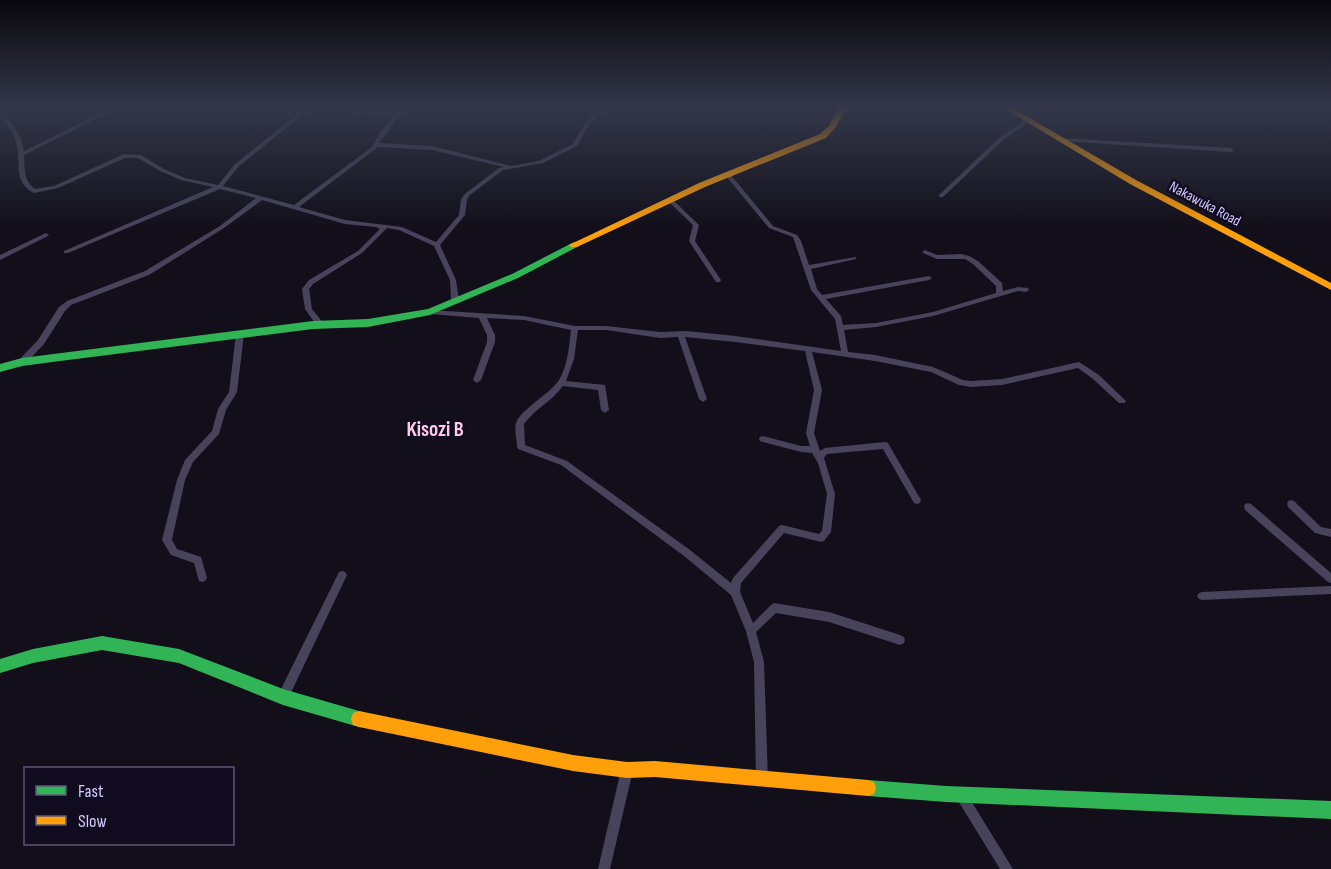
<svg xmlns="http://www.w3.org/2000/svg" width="1331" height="869" viewBox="0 0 1331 869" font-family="'Sofia Sans Condensed',sans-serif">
	<rect width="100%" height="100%" fill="#120f1a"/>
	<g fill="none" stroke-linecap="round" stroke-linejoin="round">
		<path fill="#47435b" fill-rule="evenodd" d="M113,107h7l-96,48c1,14 -1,25 11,34l19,-3 70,-32 17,1 23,14 21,9 33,7 16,-20 72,-58h6l-74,60 -15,19 71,19 78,-58 7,-13 14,-17 -65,-8 -3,-2h14l56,7 5,-7h6l-6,8v2l-2,1 -19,25 53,3 79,20 28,-5 34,-17 12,-21 16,-16h6l-18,18 -12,21 -34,17 -40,7 -33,25 -3,4 -2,16 -25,30 16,35 3,20 -2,2h-2l-4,-2 -1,-20 -16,-34 -35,-16 -12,-2 -25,25 -49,31 -4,5 3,20 12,15 -4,2h-3l-12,-17 -3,-20 7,-9 49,-29 22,-22 -4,-2 -31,-3 -83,-24 -38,28 -75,47 -78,30 -6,6 -21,33 -19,20h-6l-1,-2 1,-2 19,-20 21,-33 8,-6 78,-30 75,-45 36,-28 -36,-9 -152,64h-4v-2l149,-64 -32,-7 -21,-9 -22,-13h-13l-67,30 -24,5c-21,-11 -13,-28 -17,-47 -2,-11 -8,-20 -17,-28v-4c14,7 21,22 24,37zM378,147l54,3 72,17 -5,1 -33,25 -5,6 -2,16 -23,27 -34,-15 -57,-7 -46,-13z
			M1027,119l5,1 -29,20 -60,57h-4v-2l60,-57z
			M1062,138l169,10 3,2 -3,2 -171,-11v-2z
			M728,173l2,1 43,52 24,9 4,6 8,24 47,-8v2l-45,10 6,20 5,6 107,-19 3,2 -3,2 -103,19 15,17 2,9 33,-2 57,-11 63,-19v-7l-23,-22 -8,-5h-28l-14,-6 -1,-1 3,-2 12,5 24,-1 8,2 9,5 24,22 1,8 15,-4 10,1 1,2 -3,2 -8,-1 -85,25 -57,11 -32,3 4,22 27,3 58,12 30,13 8,1 31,-2 77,-17 20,13 27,26 -1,2h-6l-26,-24 -15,-11 -76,17 -31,2 -12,-2 -28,-13 -56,-11 -63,-9 10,38 -8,43 6,18 5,-3 60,-6 3,1 33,57 -1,3 -3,1 -3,-1 -31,-54 -56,5 -3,4 11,36 -4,38 -7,9 -3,1 -37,-9 -43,50 -1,9 13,31 18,-18 3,-2 55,9 71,23 4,2 1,3 -1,3 -4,2 -71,-23 -53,-9 -20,19 8,30 4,118 -2,4 -4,2 -4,-2 -2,-4 -2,-118 -8,-31 -15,-36 -47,-39 -123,-91 -43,-16 -1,-2c0,-7 -3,-17 -1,-24 5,-14 34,-29 43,-43 9,-15 10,-34 12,-50l-47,-10 -37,-2 8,17v7l-14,38 -4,3 -4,-3 14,-38v-7l-8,-17 -49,-4 -4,-2 4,-2 94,6 51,10h31l54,6 26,-1 49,5 106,15 -6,-32 -24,-29 -18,-53 -24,-9 -43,-52 -1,-1zM578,330h28l54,8 18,-1 21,62 4,3 4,-3 -22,-62 50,5 70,9 9,39 -8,43 4,13h-9l-38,-10 -3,1 -1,2 1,2 3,1 38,10 11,1 6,10 9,31 -5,37 -3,3 -37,-9 -3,1 -46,52 -2,5 -41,-33 -123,-89 -42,-16 -1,-21c11,-15 28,-23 39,-38l35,4 3,20 4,3 4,-3 -4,-25 -39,-4 8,-22z
			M671,199l2,1 26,25 -4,16 26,39 -1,2h-4l-27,-41 4,-16 -24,-23 -1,-1z
			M46,233l3,2 -1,1 -48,24v-5z
			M240,331l4,3 -7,58 -11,18 -7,24 -26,28 -8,18 -13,60 5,9 24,8 6,21 -2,3 -3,1 -3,-1 -5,-18 -23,-8 -9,-15 15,-60 8,-20 27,-29 6,-22 11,-17 7,-58z
			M1291,500l3,1 27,26 10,2v8l-16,-4 -27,-26 -1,-3 1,-3z
			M1248,503l3,1 80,69v10l-3,-1 -83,-72 -1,-3 1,-3z
			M342,571l3,1 2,3 -60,126 -4,1 -4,-1 -1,-4 1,-4 60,-121z
			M1331,586v8l-129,6 -3,-1 -2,-3 2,-3 3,-1z
			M627,764l4,2 2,4 -23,99h-12l23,-99 2,-4z
			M961,789l4,2 48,78h-13l-43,-70 -2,-4 2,-4z"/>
		<path fill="#30b455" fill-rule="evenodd" d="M574,242l3,1v4l-59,31 -88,37 -62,12 -55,2 -253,32 -38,5 -22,6v-8l22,-6 291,-37 55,-2 60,-10 84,-35z
			M102,636l77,13 104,40 76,22 6,2 2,6 -2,6 -6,2 -76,-22 -104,-42 -77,-13 -69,13 -33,10v-14l33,-10z
			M868,780l78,6 385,15v18l-385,-17 -78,-6 -6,-2 -2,-6 2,-6z"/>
		<path fill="#ff9f0a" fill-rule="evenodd" d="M839,107h8l-11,20 -10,11 -121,49 -128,60h-6l-2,-2 130,-62 121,-49 9,-8z
			M1002,107h9l125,73 195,103v7l-201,-106z
			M359,711l214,44 54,7 28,-1 213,19 6,2 2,6 -2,6 -6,2 -213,-19 -28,1 -54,-7 -214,-44 -6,-2 -2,-6 2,-6z"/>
	</g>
	<linearGradient id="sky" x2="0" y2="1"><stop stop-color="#0a080e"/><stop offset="0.47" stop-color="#333749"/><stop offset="1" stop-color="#333749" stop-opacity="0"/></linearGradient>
	<rect width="1331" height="229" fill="url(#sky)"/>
	<g text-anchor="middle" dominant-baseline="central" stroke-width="5" stroke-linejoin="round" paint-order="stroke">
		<g font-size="15" fill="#d2c7ff" stroke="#100b1e">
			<text transform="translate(1205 204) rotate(28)">Nakawuka Road</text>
		</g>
		<g font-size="21" font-weight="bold" fill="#ffc9e7" stroke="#100b1e">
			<text x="435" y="429">Kisozi B</text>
		</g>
	</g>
	<rect x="24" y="767" width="210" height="78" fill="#100b1e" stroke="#5e5678" stroke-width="1.5"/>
	<rect x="36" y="786" width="30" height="9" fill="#30b455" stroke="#5e5678" stroke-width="1.5"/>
	<text x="78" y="797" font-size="18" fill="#d2c7ff">Fast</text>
	<rect x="36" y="816" width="30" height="9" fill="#ff9f0a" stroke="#5e5678" stroke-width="1.5"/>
	<text x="78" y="827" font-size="18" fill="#d2c7ff">Slow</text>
</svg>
